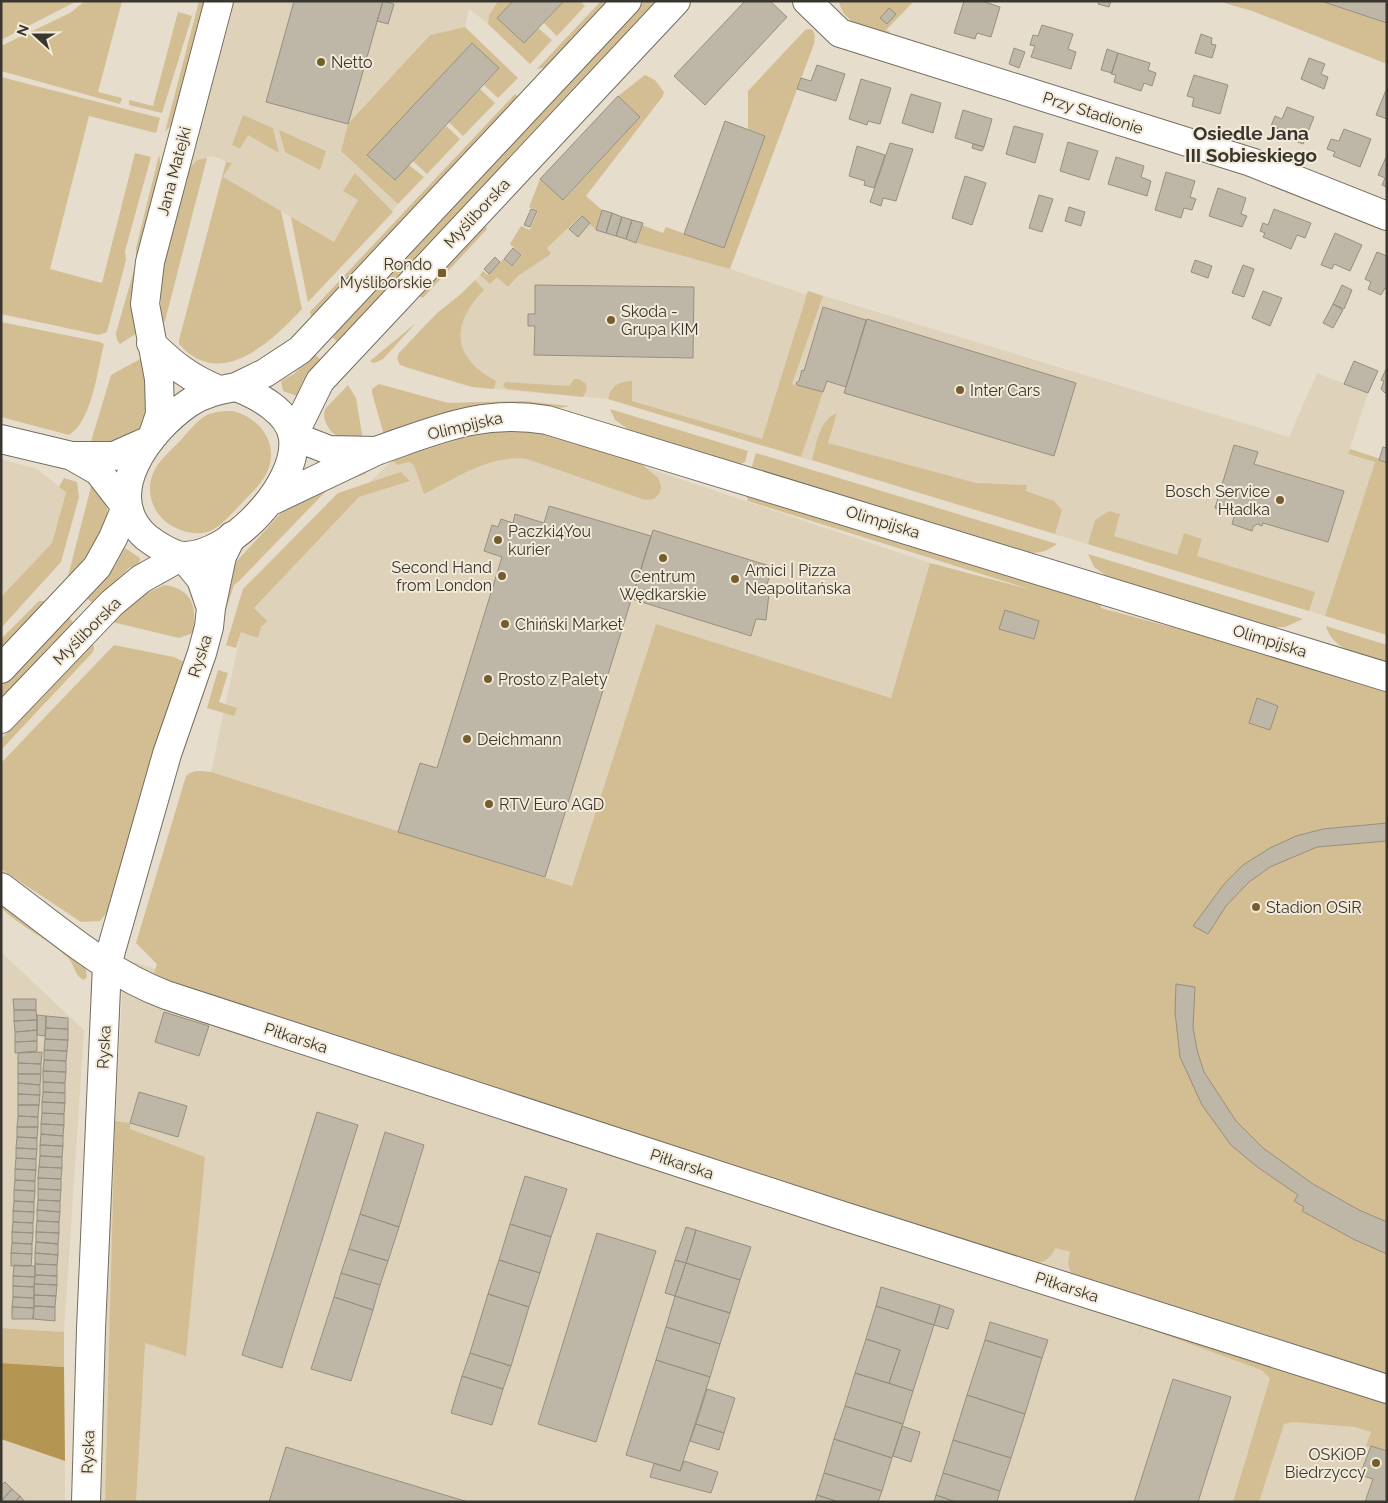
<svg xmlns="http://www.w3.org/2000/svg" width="1388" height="1503" viewBox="0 0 1388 1503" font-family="Raleway,sans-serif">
	<rect width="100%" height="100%" fill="#e6ddcc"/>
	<path fill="#ded3ba" d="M235,1h263l-9,14 -1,9 -19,-15 -4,18 -35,8 -88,116 56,53 -90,98 -17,-85 -68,-40 3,-15 -5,-3 -8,-3 -9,2 -14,10z
		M582,216l14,14 101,28 108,36 3,-3 481,146 28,-64 51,20 -20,61 27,8 -50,154 -717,-217 -136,-12 -66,-19 -8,-5 1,-10 37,-39 25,-20 19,-19 10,9 7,-8 11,11 10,-11 33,-22 -4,-6z
		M537,431l393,132 -39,135 -235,-74 -84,262 -361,-114 38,-178 144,-134z
		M1,459l36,10 29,23 -14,51 -48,51 -3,-1z
		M1,952l83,78 -20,302 -63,-4z
		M124,959l1263,392v151h-1292z
		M1,1439l64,22v41h-64z"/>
	<path fill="#d3be94" d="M1,1h76l-76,39z
		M85,1h37l-24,91 24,6 -2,6 -119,-33v-25l69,-33z
		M199,1h8l-33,121 -9,10z
		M498,1h15l-16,17 27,25 14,-15 14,12 -22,24 -42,-40 1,-9z
		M564,1h16l5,5 -28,30 -13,-13z
		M601,1h9l-62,66 -11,2z
		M644,1h14l-320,341 -7,-6z
		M839,1h75l-28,29 4,2 -4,5c-17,-7 -44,-14 -47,-36z
		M1218,1h103l66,22v41l-135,-53z
		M178,12l14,4 -30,97 -33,-8v-5l24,6z
		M465,27l53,51 -20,20 -14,-13 15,-17 -27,-25 -104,112 26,25 15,-15 15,12 -26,27 -57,-53 7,-27 82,-89z
		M809,29l4,1 2,6 -1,8 -84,225 -93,-26 5,-18 21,8 3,-6 58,21 41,-112 -17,-7v-38l57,-61z
		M645,75l10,5 9,12 -1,4 -77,100 16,14 -6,20 -15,-14 -34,32 4,6 -33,22 -10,11 -11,-10 -7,7 -10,-9 3,-4 5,4 15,-16 9,8 10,-12 -12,-11 11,-18 9,4 8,-19 -9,-4 11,-28 24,21 76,-83 -22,-21z
		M1,77l159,41 -4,15 -67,-17 -39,153 52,14 33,-130 16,4 -26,94 1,9 -19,72 -8,3 -98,-21z
		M480,89l15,14 -32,33 -14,-14z
		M515,94l5,5 -208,220 -2,-7z
		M243,115l30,13 6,25 -31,-18 -8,14 -8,-4z
		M446,126l14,13 -33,35 -14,-13z
		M279,130l47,21 -6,19 -35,-18z
		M159,155l3,19 -23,79 -5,28 3,52 -17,11 -3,-4 -1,-7 20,-70v-15z
		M207,158l-42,163 -3,3c-6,-52 12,-107 28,-156l7,-8z
		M226,162l6,1 -9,14 58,34 21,98c-32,34 -82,82 -123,35v-4z
		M355,173l38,39 -85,90 -17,-85 43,25 24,-42 -15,-9z
		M485,225l2,4 -64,69 -4,-2z
		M475,280l9,10c-34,35 -32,67 12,91l-2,8 -22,-2 -72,-22 -3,-7 2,-5 37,-39 25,-20z
		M808,291l15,5 -31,88 31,8 -22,65 -193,-58c4,-15 11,-17 24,-18v20l130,38z
		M1,322l99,20 4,2c-7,27 -12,77 -35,91l-68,-18z
		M416,323l-33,36 -9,4 -4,-2z
		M314,353l7,7 -19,23 -5,13 -14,-5 -2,-10 13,-7z
		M142,358l9,35 -7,31 -16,17 -39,7 22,-73z
		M574,379h5l7,5 1,6 -4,7 -76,-8 -4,-3 2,-4 64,4z
		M379,384l69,19 76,-2 46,5c-23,6 -49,-5 -73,-3 -39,4 -76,20 -113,32l-12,-42v-4z
		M348,385l8,13 7,42c-7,0 -15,0 -21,-1 -11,-4 -21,-19 -17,-30z
		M610,409l138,42 -3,11 -5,2 -109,-33 -16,-11z
		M233,411c28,7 48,35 33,63 -6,12 -18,22 -27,32 -9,9 -19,22 -32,26 -11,3 -24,0 -33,-5 -24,-12 -32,-42 -15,-64 6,-8 14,-15 21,-22 8,-9 16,-20 27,-26 9,-4 17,-4 26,-4z
		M837,413l-9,30 148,40 51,2 -1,6 28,10 8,9 -7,24 -243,-74c5,-17 7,-40 25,-47z
		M514,430l23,1 102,31 19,16 3,8 -1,7 -6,6 -9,1 -118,-41c-37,-5 -71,19 -103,35l-10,-29 -5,-3 -12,3 -4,-5 92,-29z
		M1350,449l37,12v174l-62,-19 50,-154 -27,-8z
		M756,453l301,91c-12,9 -21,10 -35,8l-271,-83z
		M369,468l-4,6 -35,13 -91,94 -5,4 -11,34 7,-46 6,-11 45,-49 13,-12z
		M401,472l9,9 -51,16 -105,111 13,13 -6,6 -3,11 -17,-6 -5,16 -10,-3 17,-56 95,-96z
		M64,478l13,4 2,15 -18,65 -60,66v-31l51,-54 14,-51 -7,-5z
		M93,479c7,11 16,22 14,35 -2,22 -27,50 -40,66z
		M746,494l354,107 1,7 162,44 124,37v690l-307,-99 -9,-6 -3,-11 2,-11 -15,-4c-4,12 -14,16 -26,15l-855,-277 -20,-12 3,-10 -21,-21 50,-167c8,-7 14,-5 25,-4l361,114 84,-262 235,74 39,-135 102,27 -278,-87 -6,-2z
		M1109,511l11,3 -6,22 63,19 7,-22 18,6 -5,17 118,36 -6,19 -221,-67 7,-24z
		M125,548l15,10 -1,6 -10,4 -36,36 -7,-7 28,-29z
		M1088,554l215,65 -18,8h-11l-163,-48 -17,-12z
		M164,585c29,4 33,22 29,48l-14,5 -67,-16 27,-25z
		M39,601h8l-46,50v-12z
		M68,617l7,7 -74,78v-15z
		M1326,626l61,19v17c-23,-7 -54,-10 -61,-36z
		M93,642l1,7 -2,4 -91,97v-11z
		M114,645l60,12 12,6 -78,248 -8,10 -19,1 -80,-53v-106z
		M218,670l10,3 -9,29 18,6 -3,8 -27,-8z
		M1,900l78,57 7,13 1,7 -3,3c-10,-4 -9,-15 -16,-22 -20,-19 -47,-31 -67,-50z
		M115,1121l15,2v6l75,28 -19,199 -41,-13 -9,159h-31z
		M1147,1325l240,77v49l-21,-5 5,-14 -16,-5 -62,-5 -9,2 -25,78h-26l37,-124 -9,-8 -117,-43 -11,13 10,-13z
		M1,1328l63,4v35l-63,-4z"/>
	<path fill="#b59552" d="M1,1363l63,4 1,94 -64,-22z"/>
	<path fill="#beb6a6" stroke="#978f7f" d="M294,1h89l-35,123 -82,-22z
		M383,1l11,3 -6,20 -11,-3z
		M513,1h51l-40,42 -27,-25z
		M745,1h25l17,16 -82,88 -31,-29z
		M964,1h18l18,6 -9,30 -14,-4 -2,6 -21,-6z
		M1099,1h12l-2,6 -11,-3z
		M1321,1h66v22z
		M889,8l7,6 -9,10 -7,-6z
		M1042,25l31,9 -5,15 8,3 -5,17 -40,-12 4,-11 -5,-1 3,-10 5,1z
		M1201,34l11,4 -1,6 5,1 -4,13 -17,-5z
		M472,43l27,25 -104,112 -28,-25z
		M1014,48l11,4 -6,16 -10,-4z
		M1107,49l11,4 -6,20 -11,-3z
		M1118,53l32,10 -2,7 8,3 -4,13 -8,-3 -3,8 -27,-9 2,-7 -5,-1z
		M1309,58l16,6 -4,10 7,3 -4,12 -23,-10z
		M817,65l28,9 -9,27 -39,-12 4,-11 10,3z
		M1194,75l34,10 -8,29 -28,-8 2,-8 -7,-2z
		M861,79l30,9 -11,36 -12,-3 -1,4 -18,-6z
		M1386,90l1,1v28l-11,-4z
		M911,94l30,9 -8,30 -31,-10z
		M618,96l22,21 -77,83 -23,-21z
		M1287,107l27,10 -11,27 -26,-10 2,-5 -8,-3 4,-10 7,3z
		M963,110l29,9 -8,28 -29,-9z
		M725,121l40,15 -41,112 -40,-14z
		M1014,126l29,8 -8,29 -29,-9z
		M1344,129l27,10 -11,28 -27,-11 2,-4 -8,-3 4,-10 8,2z
		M1068,142l30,9 -9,29 -29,-9z
		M890,143l23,6 -17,52 -13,-3 -2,8 -11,-4z
		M973,144l11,3 -2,4 -10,-3z
		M857,146l28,9 -11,33 -10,-3 1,-4 -16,-5z
		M1387,155v32l-5,-2 3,-7 -7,-3z
		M1116,157l28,9 -3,11 10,4 -4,15 -39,-12z
		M1166,172l29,9 -5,16 6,2 -4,11 -8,-2 -3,10 -26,-8z
		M965,176l21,7 -14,42 -20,-7z
		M1218,188l28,10 -5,16 6,2 -5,11 -33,-11z
		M1039,195l14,4 -11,33 -13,-4z
		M1069,207l16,5 -4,14 -16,-5z
		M531,209l6,2 -7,16 -6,-2z
		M1274,209l37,14 -6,15 -8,-3 -6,14 -28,-12 2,-4 -5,-2 3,-8 5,2z
		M602,210l10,3 -6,20 -10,-3z
		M612,213l10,4 -6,19 -10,-3z
		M582,216l8,7 -12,14 -9,-8z
		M622,217l10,3 -6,19 -10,-3z
		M632,220l11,3 -7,20 -10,-4z
		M1335,233l27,12 -12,26 -16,-7 -2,5 -11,-4z
		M513,248l8,7 -9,11 -8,-7z
		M1377,252l10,4v33l-2,-1 -4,7 -13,-6 3,-7 -6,-3z
		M495,257l5,5 -11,12 -5,-5z
		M1195,260l17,6 -4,12 -17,-6z
		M1243,265l11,4 -10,28 -12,-4z
		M535,285l159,2 -1,71 -159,-3 1,-29h-7v-12h7z
		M1342,285l10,5 -8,19 -11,-5z
		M1263,291l19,7 -12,28 -18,-8z
		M1333,304l10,6 -10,18 -10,-5z
		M823,307l43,13 -20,67 -19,-6 -4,11 -26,-7 -1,-2 3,-2 3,-11 2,1z
		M867,319l209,64 -22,73 -210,-63z
		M1354,361l24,10 -10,22 -24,-9z
		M1387,367v28l-6,-6 3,-8 -3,-1z
		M1234,445l24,7 -4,12 90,27 -16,51 -65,-19 -1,3 -5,-2 -4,3 -1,4 -20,-7 3,-10 -20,-6z
		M1383,447l4,1v15l-8,-3z
		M549,506l102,30 -106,341 -147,-45 22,-69 17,5 65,-211 -18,-6 8,-26 6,2 3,-8 12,4 2,-9 29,9z
		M653,530l120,37 -6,17 3,1 -4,35 -10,-1 -5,17 -119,-37z
		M1005,610l34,11 -5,18 -35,-10z
		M1257,698l21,8 -8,24 -21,-7z
		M1387,823v18l-70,6 -47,20 -21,15 -23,24 -18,28 -15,-8 31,-42 19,-19 27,-17 26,-12 27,-7z
		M1176,984l19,3 -2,40 4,23 7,22 32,49 27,27 50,36 46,26 28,12v32l-34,-15 -51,-28 2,-4 -10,-6 4,-6 -42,-29 -25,-21 -29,-40 -22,-48 -5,-45z
		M13,999h23v11h-22z
		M14,1010h22l1,10 -23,1z
		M164,1012l45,14 -10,30 -44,-14z
		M37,1015l9,1 -1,20 -8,-1z
		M46,1016l22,2v11l-22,-1z
		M37,1020v10l-22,2 -1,-11z
		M46,1028l22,1v11l-23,-1z
		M37,1030v11l-22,1v-10z
		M45,1039l23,1 -1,11 -23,-1z
		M37,1041v10l-22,2v-11z
		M44,1050l23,1 -1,10 -22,-1z
		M42,1052l-1,12 -23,-1v-10z
		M44,1060l22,1v11l-23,-1z
		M18,1063l23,1v10h-23z
		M43,1071l23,1 -1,11 -22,-1z
		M18,1074h23l-1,11 -22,-2z
		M43,1082l22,1v10l-22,-1z
		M18,1083l22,2v10l-22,-1z
		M43,1092l22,1v10l-23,-1z
		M139,1092l48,14 -9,31 -48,-14z
		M18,1094l22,1 -1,10h-21z
		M42,1102l23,1 -1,11 -22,-1z
		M18,1105h21l-1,12 -20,-1z
		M317,1112l41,13 -76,243 -40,-13z
		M42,1113l22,1v11l-23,-1z
		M18,1116l20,1v10h-21z
		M41,1124l23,1 -1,11 -22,-2z
		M17,1127h21l-1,11 -20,-1z
		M385,1132l39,13 -25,82 -39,-13z
		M41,1134l22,2v10l-23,-1z
		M17,1137l20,1v11l-21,-1z
		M40,1145l23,1 -1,11 -22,-1z
		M16,1148l21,1 -1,10 -20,-1z
		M40,1156l22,1v11l-23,-1z
		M16,1158l20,1v11l-21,-1z
		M39,1167l23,1 -1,11 -23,-1z
		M15,1169l21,1 -1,11 -20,-1z
		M525,1176l42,13 -16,48 -41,-13z
		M38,1178l23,1v11l-23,-1z
		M15,1180l20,1v10l-21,-1z
		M38,1189l23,1 -1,11 -22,-1z
		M14,1190l21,1 -1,11 -20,-1z
		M38,1200l22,1v11l-23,-2z
		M14,1201l20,1v10l-21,-1z
		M37,1210l23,2 -1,10 -22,-1z
		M13,1211l21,1 -1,11 -20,-1z
		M360,1214l39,13 -11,34 -39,-12z
		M37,1221l22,1v11l-23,-1z
		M13,1222l20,1v10l-21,-1z
		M510,1224l41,13 -11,36 -41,-13z
		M686,1227l10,3 -10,33 -11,-3z
		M696,1230l55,17 -11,33 -54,-17z
		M12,1232l21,1 -1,11 -20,-1z
		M36,1232l23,1 -1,11 -22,-2z
		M597,1233l59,18 -60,191 -58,-18z
		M36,1242l22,2v11l-23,-2z
		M12,1243l20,1v10l-21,-1z
		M349,1249l39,12 -8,24 -39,-12z
		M11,1253l21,1 -1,12h-20z
		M35,1253l23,2 -1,10 -22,-1z
		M499,1260l41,13 -11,34 -41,-13z
		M675,1260l11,3 -11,33 -10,-3z
		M686,1263l54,17 -10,33 -55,-17z
		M35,1264l22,1v11l-22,-1z
		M14,1265l21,1v11l-22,-1z
		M341,1273l39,12 -7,25 -39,-13z
		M35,1275l22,1v9l-23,-1z
		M13,1276l22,1 -1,10 -21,-1z
		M34,1284l23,1 -1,11 -22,-1z
		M13,1286l21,1v11l-21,-1z
		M881,1287l59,18 -6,20 -58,-19z
		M488,1294l41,13 -18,59 -41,-13z
		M34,1295l22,1 -1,11 -21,-1z
		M675,1296l55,17 -10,31 -54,-17z
		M13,1297l21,1v10l-22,-1z
		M334,1297l39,13 -22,71 -40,-12z
		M940,1305l14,5 -6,19 -14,-4z
		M34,1306l21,1v14l-22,-2z
		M876,1306l58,19 -21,66 -24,-8 11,-33 -34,-11z
		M12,1307l22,1 -1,11h-21z
		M990,1322l58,18 -6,18 -57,-18z
		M666,1327l54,17 -10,33 -54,-17z
		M866,1339l34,11 -11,33 -34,-10z
		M985,1340l57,18 -17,56 -58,-19z
		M470,1353l41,13 -8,23 -41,-13z
		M656,1360l54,17 -30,94 -54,-16z
		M855,1373l58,18 -10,33 -58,-18z
		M462,1376l41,13 -11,36 -41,-12z
		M1173,1379l58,18 -33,105h-64z
		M707,1389l28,9 -11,35 -28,-9z
		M967,1395l58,19 -14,44 -58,-18z
		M845,1406l58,18 -11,34 -58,-19z
		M696,1424l28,9 -5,17 -29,-9z
		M902,1426l18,6 -9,30 -18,-6z
		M834,1439l58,19 -10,33 -58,-18z
		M953,1440l58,18 -11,33 -57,-18z
		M1371,1446l16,5v51h-22l8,-23 -13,-4z
		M286,1447l182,55h-199z
		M684,1461l34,11 -7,21 -61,-16 4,-14 26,8z
		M824,1473l58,18 -4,11h-39l-22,-7z
		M943,1473l57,18 -3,11h-41l-20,-7z
		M5,1482l7,7 -11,12v-16z
		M12,1489l8,7 -5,6h-14z
		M817,1495l22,7h-24z
		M936,1495l20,7h-22z
		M20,1496l5,6h-10z"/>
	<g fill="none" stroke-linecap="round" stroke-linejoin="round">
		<g stroke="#756d5e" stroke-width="30">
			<path id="street" d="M807,1l33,32 411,129 136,54
				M1,439l71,17
				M126,507l-28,-36 -26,-15h42l36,-16
				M182,556l19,23 10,29 11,-52 10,-20
				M1,887c53,39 104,85 165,108l671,219 550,175
				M86,1502l5,-173 16,-364 60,-211 35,-101 7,-26 2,-19"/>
		</g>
		<g stroke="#756d5e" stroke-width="30">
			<path id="secondary" d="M151,343c22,22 39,35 68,47
				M236,387l29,-14 35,-23 327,-349
				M236,387c21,8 54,25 57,51 6,46 -63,119 -110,118 -11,-1 -28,-12 -37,-19 -47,-42 3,-107 43,-134 15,-10 30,-13 47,-16z
				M153,435l7,-21 -1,-35 -14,-75 5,-42 69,-261
				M293,436l27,-55 356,-380
				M376,451c61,-21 105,-42 171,-31l840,257
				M269,502l107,-51 -47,-1 -36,-14
				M1,669l96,-102 16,-29 13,-31
				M1,719l111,-116 29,-24 41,-23"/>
		</g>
		<use href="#street" stroke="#fff" stroke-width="28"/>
		<use href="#secondary" stroke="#fff" stroke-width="28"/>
	</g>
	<g fill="#755e2e" stroke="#f3ead9" stroke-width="2">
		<circle cx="321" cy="62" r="5"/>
		<rect x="437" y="268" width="10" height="10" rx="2.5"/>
		<circle cx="611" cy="320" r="5"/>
		<circle cx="960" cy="390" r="5"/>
		<circle cx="1280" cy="500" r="5"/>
		<circle cx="498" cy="540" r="5"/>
		<circle cx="663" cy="558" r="5"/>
		<circle cx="502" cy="576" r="5"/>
		<circle cx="735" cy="579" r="5"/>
		<circle cx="505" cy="624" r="5"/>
		<circle cx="488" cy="679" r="5"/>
		<circle cx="467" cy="739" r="5"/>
		<circle cx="489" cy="804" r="5"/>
		<circle cx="1256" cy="907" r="5"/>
		<circle cx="1376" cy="1463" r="5"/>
	</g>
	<g text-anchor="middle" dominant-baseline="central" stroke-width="4" stroke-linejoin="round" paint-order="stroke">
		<g font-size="16" fill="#39362f" stroke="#f3ead9" text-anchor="start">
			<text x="331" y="62">Netto</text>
			<text x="432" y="264" text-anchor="end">Rondo<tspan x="432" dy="18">Myśliborskie</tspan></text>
			<text x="621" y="311">Skoda -<tspan x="621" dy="18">Grupa KIM</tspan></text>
			<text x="970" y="390">Inter Cars</text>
			<text x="1270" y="491" text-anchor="end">Bosch Service<tspan x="1270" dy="18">Hładka</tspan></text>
			<text x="508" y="531">Paczki4You<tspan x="508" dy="18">kurier</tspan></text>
			<text x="492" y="567" text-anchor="end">Second Hand<tspan x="492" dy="18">from London</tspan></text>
			<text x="745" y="570">Amici | Pizza<tspan x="745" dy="18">Neapolitańska</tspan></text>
			<text x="663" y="576" text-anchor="middle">Centrum<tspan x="663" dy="18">Wędkarskie</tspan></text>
			<text x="515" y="624">Chiński Market</text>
			<text x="498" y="679">Prosto z Palety</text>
			<text x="477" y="739">Deichmann</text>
			<text x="499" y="804">RTV Euro AGD</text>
			<text x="1266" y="907">Stadion OSiR</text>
			<text x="1366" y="1454" text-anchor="end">OSKiOP<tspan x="1366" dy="18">Biedrzyccy</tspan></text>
		</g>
		<g font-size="16" fill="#39362f" stroke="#f3ead9">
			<text transform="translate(1093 113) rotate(18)">Przy Stadionie</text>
			<text transform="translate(174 171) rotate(-75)">Jana Matejki</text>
			<text transform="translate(477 213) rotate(-47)">Myśliborska</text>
			<text transform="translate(465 426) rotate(-13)">Olimpijska</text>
			<text transform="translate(883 522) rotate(17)">Olimpijska</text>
			<text transform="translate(87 631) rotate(-45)">Myśliborska</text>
			<text transform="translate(1270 641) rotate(17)">Olimpijska</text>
			<text transform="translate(200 656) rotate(-72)">Ryska</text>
			<text transform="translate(296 1038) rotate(18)">Piłkarska</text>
			<text transform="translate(104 1047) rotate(-87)">Ryska</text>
			<text transform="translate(682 1164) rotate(18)">Piłkarska</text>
			<text transform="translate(1067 1287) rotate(18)">Piłkarska</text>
			<text transform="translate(88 1452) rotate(-88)">Ryska</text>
		</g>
		<g font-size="19" font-weight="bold" fill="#39362f" stroke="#f3ead9">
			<text x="1251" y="133">Osiedle Jana<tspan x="1251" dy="22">III Sobieskiego</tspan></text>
		</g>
	</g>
	<rect width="1388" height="1503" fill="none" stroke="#39362f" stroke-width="5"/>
	<g transform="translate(35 35) rotate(291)" stroke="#f3ead9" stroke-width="4" paint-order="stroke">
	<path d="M0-4L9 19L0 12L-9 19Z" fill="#39362f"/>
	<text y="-8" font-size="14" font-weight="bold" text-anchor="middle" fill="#39362f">N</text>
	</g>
</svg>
